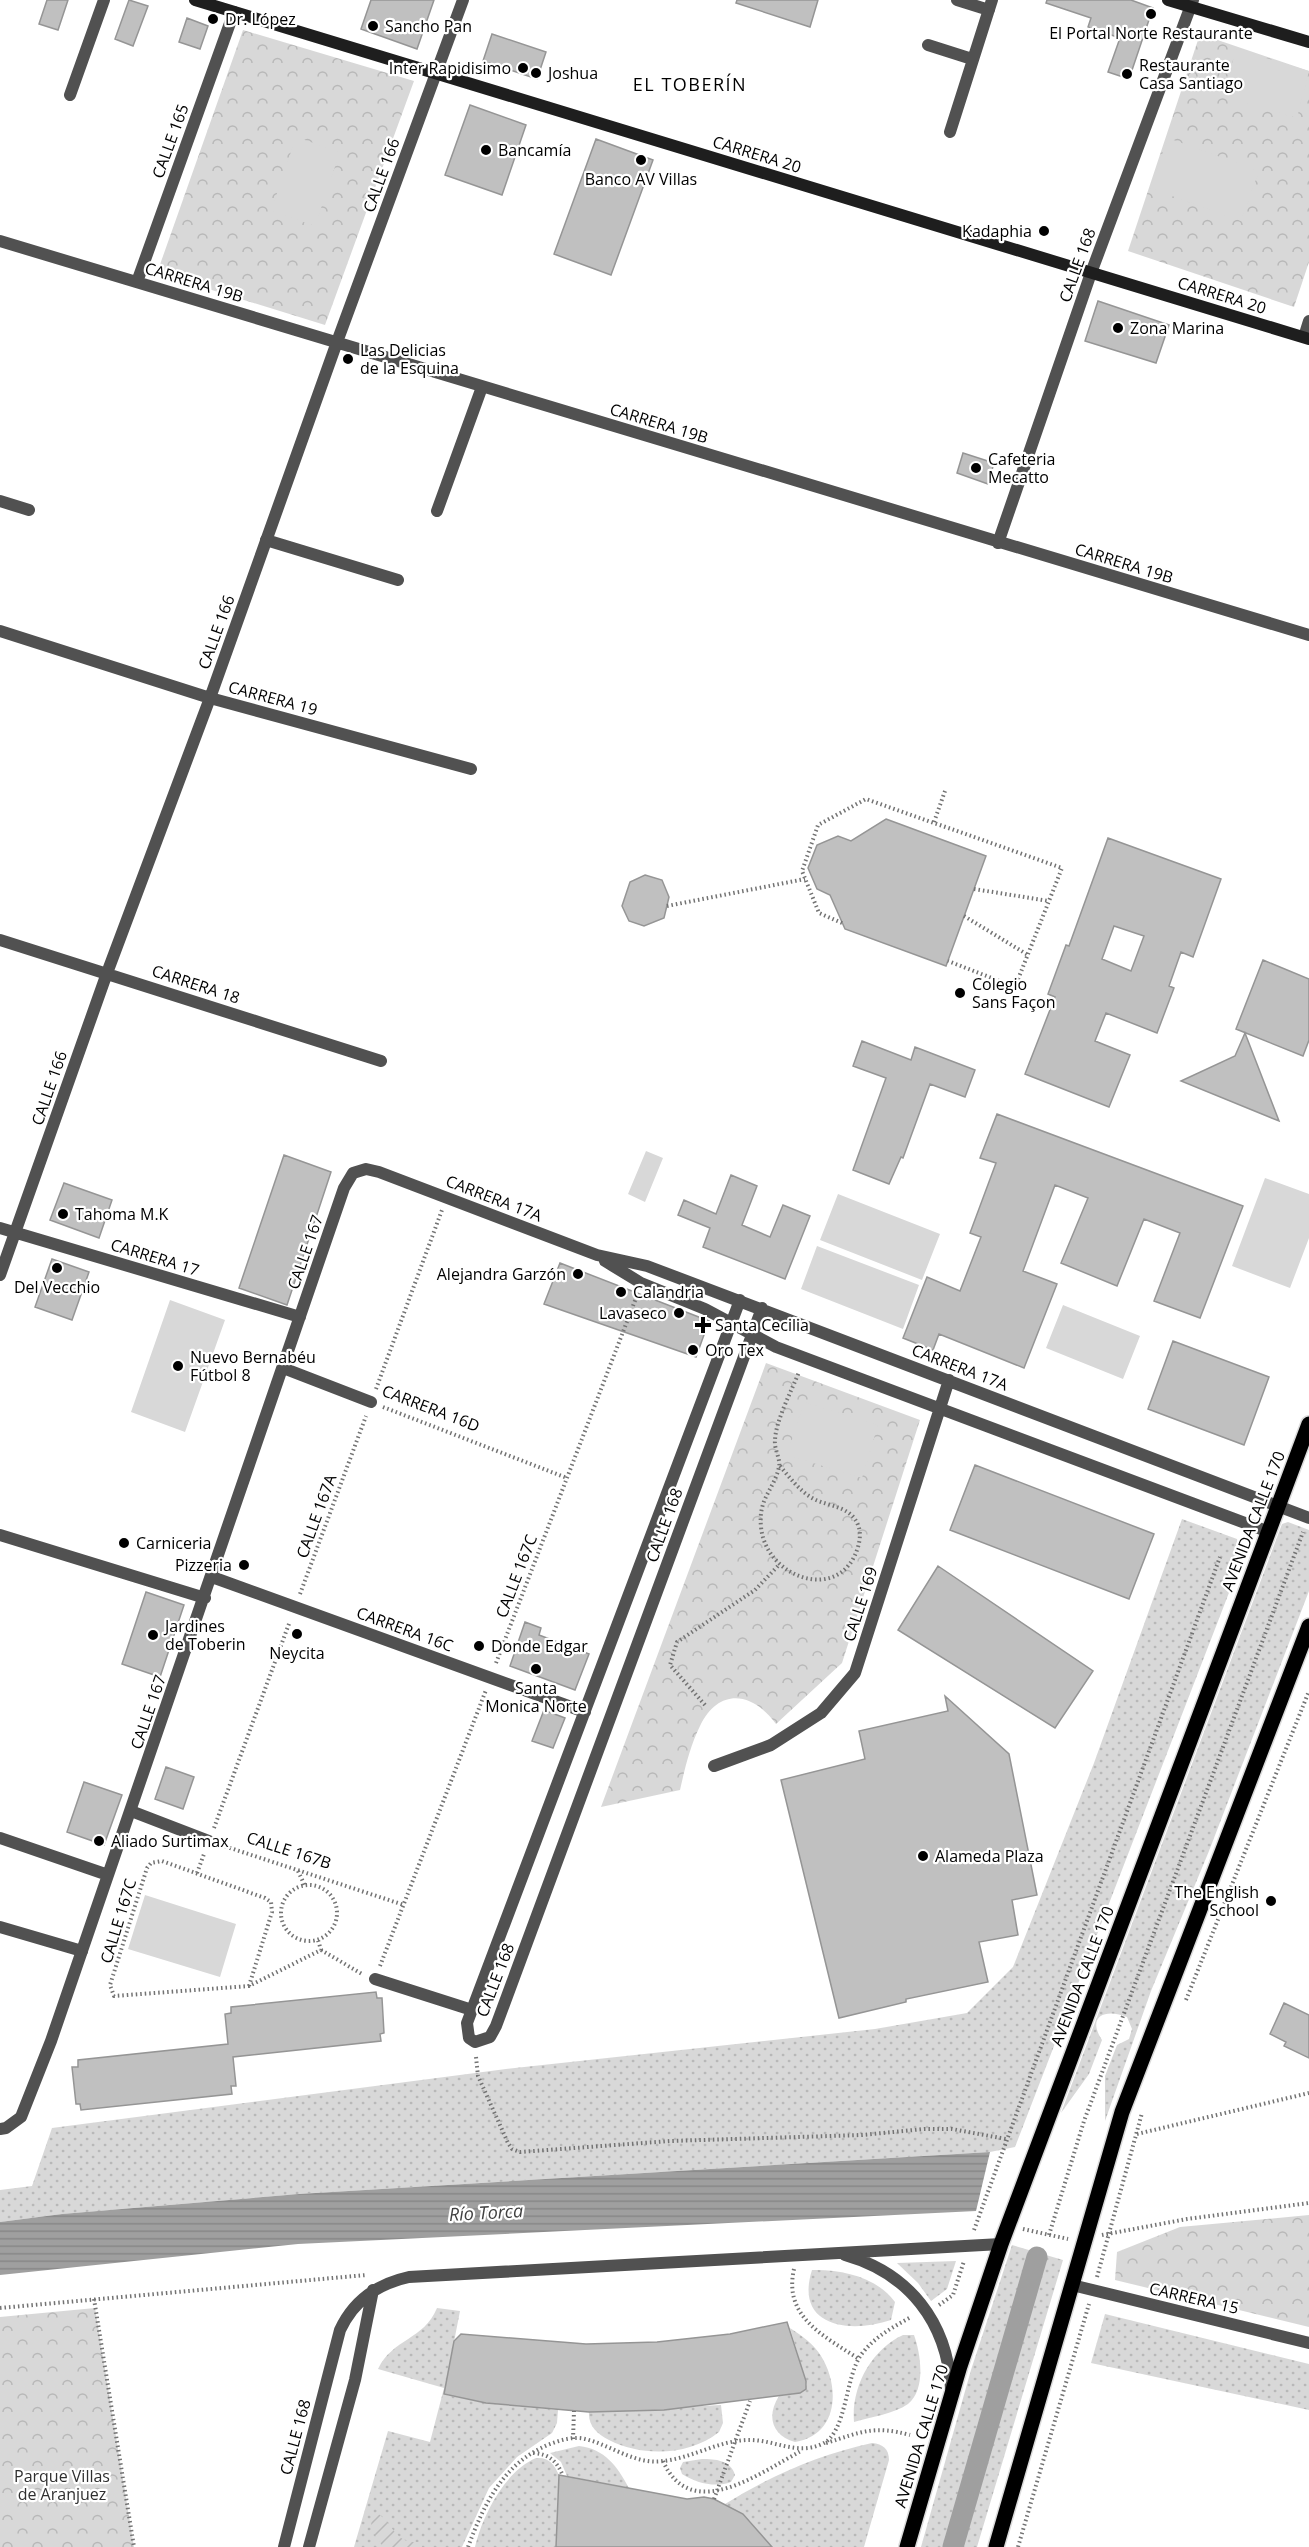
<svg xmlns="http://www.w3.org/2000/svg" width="1309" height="2547" viewBox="0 0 1309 2547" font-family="'Open Sans',sans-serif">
	<defs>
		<pattern id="grass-dots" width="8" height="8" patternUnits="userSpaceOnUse" patternTransform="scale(1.5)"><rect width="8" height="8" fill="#d8d8d8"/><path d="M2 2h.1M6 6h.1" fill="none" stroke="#b8b8b8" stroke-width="1.8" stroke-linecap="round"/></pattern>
		<pattern id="park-crowns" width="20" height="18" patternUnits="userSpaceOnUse" patternTransform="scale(1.5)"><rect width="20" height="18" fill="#d8d8d8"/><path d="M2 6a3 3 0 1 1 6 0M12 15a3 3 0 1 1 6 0" fill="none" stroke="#b8b8b8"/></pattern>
		<pattern id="garden-furrows" width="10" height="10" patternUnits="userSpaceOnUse" patternTransform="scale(1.5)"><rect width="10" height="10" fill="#d8d8d8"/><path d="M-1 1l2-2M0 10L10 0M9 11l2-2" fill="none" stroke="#b8b8b8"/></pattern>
		<pattern id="water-rules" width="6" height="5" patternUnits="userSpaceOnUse" patternTransform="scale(1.5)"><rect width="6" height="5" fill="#9f9f9f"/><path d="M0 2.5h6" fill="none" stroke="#878787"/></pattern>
	</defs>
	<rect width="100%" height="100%" fill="#fff"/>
	<path fill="url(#grass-dots)" d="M1182,1519l55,20 5,20 -227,588 -25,5 -691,42 -237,20 -62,8v-32l32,-4 20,-58 454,-59 369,-40 92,-16 46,-46 81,-204z
		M1288,1522l21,8v61l-100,260 -58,140 -46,130v-45l12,-31 12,-6 3,-10 -5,-12c-21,-9 -41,-1 -25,23l-13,34 -28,39 221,-589z
		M1012,2245l51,15 -86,287h-56l50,-177z
		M956,2261l-9,28 -16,12 -13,-18 -21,-20z
		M812,2270c29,-1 65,7 83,32l-4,18c-41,14 -97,7 -79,-50z
		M437,2308l23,3 -15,77 2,7 39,8 72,7 -1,13 -5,10 -35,24 -28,31 -27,59h-108l34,-116 42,11 14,-54 -66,-19c15,-31 46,-29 59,-61z
		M1105,2314l204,50v46l-218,-47z
		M790,2328c12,8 24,16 31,28 19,30 18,79 -26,86 -23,-6 -29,-26 -16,-46l21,-3 7,-8z
		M903,2335h11c7,19 12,55 -6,69 -14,10 -38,13 -54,18 -3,-35 17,-72 49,-87z
		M721,2405l2,18 -4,9c-30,24 -77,25 -110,8 -12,-6 -21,-14 -20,-28z
		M872,2443c11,1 17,6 17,17l-25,87h-93l-21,-26 -25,-17c47,-29 93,-49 147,-61z
		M579,2446c26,3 38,20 50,42l-62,-12 -6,-14 -11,-9z
		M536,2458c13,-1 18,6 23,17l-3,72h-81c7,-31 30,-76 61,-89z
		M702,2459c13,0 29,1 33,16l-4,7c-16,6 -35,1 -49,-8l-2,-6 3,-6z"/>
	<path fill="url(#park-crowns)" d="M243,30l171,51 -89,244 -168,-52z
		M1200,34l109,37v191l-15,45 -166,-56z
		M766,1363l154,57 -78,243 -66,61c-23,-32 -57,-37 -76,2 -10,20 -15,42 -20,64l-79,17z
		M1309,2215v112l-194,-47 2,-28 63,-25z
		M95,2308l39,239h-134v-230z"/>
	<path fill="url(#garden-furrows)" d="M377,2513c16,10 18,31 41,29l4,5h-39c-7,-11 -19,-23 -6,-34z"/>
	<path fill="#d8d8d8" d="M1236,49l73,22 -12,47 -74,-21z
		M296,137l44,15 -25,74 -44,-15z
		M1168,138l91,33 -18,50 -91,-33z
		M646,1151l17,7 -18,44 -17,-8z
		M1265,1178l44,16v44l-19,50 -58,-22z
		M838,1194l102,40 -18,46 -102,-40z
		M817,1246l102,39 -16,44 -102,-40z
		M170,1300l55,20 -40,112 -54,-20z
		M1063,1305l77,31 -17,43 -77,-31z
		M804,1402l74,23 -16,53 -75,-23z
		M145,1895l91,29 -16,53 -92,-28z"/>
	<path fill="url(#water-rules)" d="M990,2152l-14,59 -678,33 -298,31v-53l62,-8 237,-20z"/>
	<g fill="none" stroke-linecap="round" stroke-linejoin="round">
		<path stroke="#9f9f9f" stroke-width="21" d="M953,2547l84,-290"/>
	</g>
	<path fill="#c0c0c0" stroke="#959595" stroke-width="1.5" fill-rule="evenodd" d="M47,0h21l-10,30 -19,-6z
		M129,0l19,6 -15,40 -18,-7z
		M371,0h63l-17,49 -56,-20z
		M737,0h81l-8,27 -74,-24z
		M1047,0h84l22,8 -24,71 -21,-7 12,-34 -32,-11 3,-9 -45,-15z
		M187,18l21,8 -8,23 -21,-7z
		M492,34l54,18 -9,27 -54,-18z
		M470,105l56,20 -24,70 -57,-20z
		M596,139l57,21 -42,115 -57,-21z
		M1098,301l71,24 -13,38 -71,-22z
		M963,453l31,10 -6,21 -31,-11z
		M886,819l100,37 -40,110 -101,-37 -15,-34 -13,-6 -9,-21 9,-23 21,-9 13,5z
		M1108,838l113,41 -28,78 -12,-5 -12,34 5,2 -17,45 -51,-20 -11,28 35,14 -21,52 -84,-33 30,-77 -7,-3 18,-49 3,1zM1114,926l30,10 -13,35 -29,-12z
		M645,875l17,5 7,17 -5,21 -20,8 -15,-5 -7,-15 8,-24z
		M1263,960l46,19v61l-6,16 -67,-27z
		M1245,1033l34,88 -98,-40 54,-25z
		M862,1041l49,19 4,-13 60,23 -10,27 -35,-13 -27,74 -2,-1 -12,27 -36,-14 33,-92 -33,-12z
		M997,1114l246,92 -43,112 -46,-17 26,-68 -36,-14 -27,67 -56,-23 27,-65 -33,-13 -32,86 34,13 -33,84 -85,-34 -6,16 -30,-12 24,-61 33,14 21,-54 -11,-4 26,-70 -16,-5z
		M284,1155l47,17 -44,133 -48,-17z
		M731,1175l26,11 -15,39 28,12 13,-32 27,11 -25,63 -82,-32 7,-19 -32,-13 6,-15 32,14z
		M64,1183l48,17 -13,38 -49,-18z
		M52,1259l37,13 -17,48 -37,-13z
		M560,1263l149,58 -13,36 -152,-53z
		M1173,1341l96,36 -25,68 -96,-36z
		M975,1465l179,69 -25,65 -179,-69z
		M938,1566l155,105 -38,57 -157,-98z
		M146,1592l38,13 -24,72 -38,-13z
		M525,1622l16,6 -2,7 50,19 -14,36 -65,-24z
		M945,1696l64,58 28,141 -25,5 6,35 -39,7 9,40 -82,17v3l-67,16 -58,-238 84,-21 -6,-28 89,-20z
		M544,1710l21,8 -12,30 -21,-7z
		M166,1767l28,10 -11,32 -28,-10z
		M84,1782l38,13 -18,50 -37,-13z
		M376,1992l1,6h5l2,35 -4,1 1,7 -148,16 3,29h-5l1,8 -151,16 -1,-6h-4l-4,-37h6v-7l150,-16 -3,-30 6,-1v-6z
		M1284,2003l25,12v43l-25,-12 2,-4 -16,-8z
		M787,2322l19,59v8l-6,4 -136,17 -75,2 -103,-9 -42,-9 10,-53 7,-7 125,10 71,-2 73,-8z
		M559,2475l128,24 17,-2 10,2 29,15 29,33h-216z"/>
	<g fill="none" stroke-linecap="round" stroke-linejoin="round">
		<g stroke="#dbdbdb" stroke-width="18">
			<path id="primary" d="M907,2547l53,-181 41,-122 308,-820
				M996,2547l126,-435 187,-486"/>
		</g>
		<path stroke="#737373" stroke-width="4" stroke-dasharray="1.5 3" stroke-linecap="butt" d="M934,822l11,-31
			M974,889l75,12
			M667,906l138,-27
			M964,916l64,39
			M842,923l-23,-10 -17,-42 16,-46 48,-26 196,69 -47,119 -67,-26
			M376,1389l66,-179
			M383,1407l184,71
			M780,1466c11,13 21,27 36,34 16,7 35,7 42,25 3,7 2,15 0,22 -17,57 -92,32 -97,-20 -3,-29 13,-37 18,-60 2,-7 -5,-18 -4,-26 0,-19 17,-51 24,-69
			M300,1594l66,-178
			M496,1663l140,-365
			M705,1705l-35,-40 7,-23 78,-52 23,-24
			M214,1828l76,-207
			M221,1845l183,60
			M298,1871l7,15
			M197,1873l7,-19
			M281 1913a28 28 0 1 1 56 0a28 28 0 1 1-56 0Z
			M321,1950l41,24
			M380,1966l106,-276
			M249,1986l23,-74 -1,-10 -6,-4 -103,-37 -11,2 -4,5 -37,117 4,11 135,-10 72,-36 -3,-10
			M1186,2000l123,-309
			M476,2057l2,19 30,67 4,6 8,3 150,-11 192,-6 62,-6h28l54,10
			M1137,2134l172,-41
			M1023,2229l45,10
			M974,2230l246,-673
			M1049,2235l35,-114 219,-589
			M1102,2235l85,-16 122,-16
			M794,2269c-11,48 30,67 65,90
			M1097,2277l45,-164
			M94,2299l40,248
			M939,2305l14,-10 11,-34
			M0,2308l366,-33
			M573,2439l1,-28
			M826,2443c36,-11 47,-18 84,-8
			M533,2453c16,1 24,8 30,23
			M663,2461c28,64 98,11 138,-10
			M468,2547c16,-43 36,-85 82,-103 11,-4 24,-8 35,-5 26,6 50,26 78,22 29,-3 55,-20 84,-21 27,-1 49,16 75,4 25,-11 23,-67 39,-89 13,-18 32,-28 50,-38
			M1018,2547l71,-243"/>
		<path stroke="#515151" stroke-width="12" d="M957,0l32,10
			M928,45l44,14
			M950,132l42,-132
			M0,501l29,9
			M437,511l45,-124
			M266,540l132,40
			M283,1368l88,34
			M131,1811l78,30
			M0,1927l82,24
			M375,1979l97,31"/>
		<path stroke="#515151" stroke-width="12" d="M70,95l34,-95
			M0,241l1309,394
			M137,282l97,-270
			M1304,337l5,-16
			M998,543l93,-270 102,-273
			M0,631l210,67 261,71
			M0,940l381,121
			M0,1228l300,89
			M605,1261l36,22 64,26 71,38 493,185
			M0,1275l107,-302 103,-275 127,-356 126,-342
			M740,1300l-273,723 2,15 6,4 15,-5 6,-11 266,-718
			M0,1535l205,63
			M212,1577l373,135
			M714,1766l57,-21 50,-32 34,-40 94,-293
			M0,1838l108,37
			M0,2129l6,-1 15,-11 30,-76 293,-853 9,-15 13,-4 13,3 218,83 50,11 662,252
			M845,2255c64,18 102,67 106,133
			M1072,2285l237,58
			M284,2547l56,-217c14,-30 37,-46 69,-53l592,-33
			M309,2547l46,-167 18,-90"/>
		<path stroke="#1e1e1e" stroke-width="12" d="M195,0l1114,339
			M1168,0l141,42"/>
		<use href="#primary" stroke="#000" stroke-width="15"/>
		<path stroke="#737373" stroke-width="4" stroke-dasharray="1.5 3" stroke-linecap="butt" d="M714,2499l36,-98"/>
	</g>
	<g fill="#000" stroke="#fff" stroke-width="2">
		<circle cx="1151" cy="14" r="6"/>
		<circle cx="213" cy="19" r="6"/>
		<circle cx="373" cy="26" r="6"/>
		<circle cx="523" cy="68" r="6"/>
		<circle cx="536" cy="73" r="6"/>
		<circle cx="1127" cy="74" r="6"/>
		<circle cx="486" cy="150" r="6"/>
		<circle cx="641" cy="160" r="6"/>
		<circle cx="1044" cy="231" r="6"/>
		<circle cx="1118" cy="328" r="6"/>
		<circle cx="348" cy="359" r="6"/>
		<circle cx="976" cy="468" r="6"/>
		<circle cx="960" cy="993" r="6"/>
		<circle cx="63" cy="1214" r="6"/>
		<circle cx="57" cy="1268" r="6"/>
		<circle cx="578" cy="1274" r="6"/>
		<circle cx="621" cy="1292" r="6"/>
		<circle cx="679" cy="1313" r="6"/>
		<path d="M700 1316h6v6h6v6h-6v6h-6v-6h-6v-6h6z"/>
		<circle cx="693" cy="1350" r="6"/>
		<circle cx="178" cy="1366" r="6"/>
		<circle cx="124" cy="1543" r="6"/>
		<circle cx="244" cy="1565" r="6"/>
		<circle cx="297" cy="1634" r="6"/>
		<circle cx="153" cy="1635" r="6"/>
		<circle cx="479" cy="1646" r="6"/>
		<circle cx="536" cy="1669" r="6"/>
		<circle cx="99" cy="1841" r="6"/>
		<circle cx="923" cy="1856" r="6"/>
		<circle cx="1271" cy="1901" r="6"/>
	</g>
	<g text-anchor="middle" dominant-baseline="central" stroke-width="4.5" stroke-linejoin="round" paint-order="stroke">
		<g font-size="16" fill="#000" stroke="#fff" text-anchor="start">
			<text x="225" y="19">Dr. López</text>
			<text x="385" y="26">Sancho Pan</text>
			<text x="1151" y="33" text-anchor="middle">El Portal Norte Restaurante</text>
			<text x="1139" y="65">Restaurante<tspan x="1139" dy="18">Casa Santiago</tspan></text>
			<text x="511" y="68" text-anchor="end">Inter Rapidisimo</text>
			<text x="548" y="73">Joshua</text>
			<text x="498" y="150">Bancamía</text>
			<text x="641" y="179" text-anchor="middle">Banco AV Villas</text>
			<text x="1032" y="231" text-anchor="end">Kadaphia</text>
			<text x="1130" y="328">Zona Marina</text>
			<text x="360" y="350">Las Delicias<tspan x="360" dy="18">de la Esquina</tspan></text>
			<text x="988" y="459">Cafeteria<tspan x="988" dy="18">Mecatto</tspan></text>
			<text x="972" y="984">Colegio<tspan x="972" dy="18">Sans Façon</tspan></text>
			<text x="75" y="1214">Tahoma M.K</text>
			<text x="566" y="1274" text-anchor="end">Alejandra Garzón</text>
			<text x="57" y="1287" text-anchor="middle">Del Vecchio</text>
			<text x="633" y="1292">Calandria</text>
			<text x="667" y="1313" text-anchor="end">Lavaseco</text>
			<text x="715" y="1325">Santa Cecilia</text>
			<text x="705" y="1350">Oro Tex</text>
			<text x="190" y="1357">Nuevo Bernabéu<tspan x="190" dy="18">Fútbol 8</tspan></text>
			<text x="136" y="1543">Carniceria</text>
			<text x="232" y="1565" text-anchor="end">Pizzeria</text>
			<text x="165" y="1626">Jardines<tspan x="165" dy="18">de Toberin</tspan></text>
			<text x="491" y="1646">Donde Edgar</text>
			<text x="297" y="1653" text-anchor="middle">Neycita</text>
			<text x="536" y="1688" text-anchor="middle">Santa<tspan x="536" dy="18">Monica Norte</tspan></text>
			<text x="111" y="1841">Aliado Surtimax</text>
			<text x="935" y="1856">Alameda Plaza</text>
			<text x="1259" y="1892" text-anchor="end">The English<tspan x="1259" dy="18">School</tspan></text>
		</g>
		<g font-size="16" fill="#000" stroke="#fff">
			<text transform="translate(170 141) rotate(-70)">CALLE 165</text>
			<text transform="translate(757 154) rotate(17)">CARRERA 20</text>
			<text transform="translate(381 175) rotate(-70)">CALLE 166</text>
			<text transform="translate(1077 265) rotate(-70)">CALLE 168</text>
			<text transform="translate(194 282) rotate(17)">CARRERA 19B</text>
			<text transform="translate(1222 295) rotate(17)">CARRERA 20</text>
			<text transform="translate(659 423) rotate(17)">CARRERA 19B</text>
			<text transform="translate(1124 563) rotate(17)">CARRERA 19B</text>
			<text transform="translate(216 632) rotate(-70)">CALLE 166</text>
			<text transform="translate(273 698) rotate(15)">CARRERA 19</text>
			<text transform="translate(196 984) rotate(18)">CARRERA 18</text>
			<text transform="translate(49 1088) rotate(-71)">CALLE 166</text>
			<text transform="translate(494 1198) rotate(21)">CARRERA 17A</text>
			<text transform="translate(305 1252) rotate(-71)">CALLE 167</text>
			<text transform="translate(155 1257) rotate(17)">CARRERA 17</text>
			<text transform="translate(960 1367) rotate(21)">CARRERA 17A</text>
			<text transform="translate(431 1408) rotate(21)">CARRERA 16D</text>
			<text transform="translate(316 1516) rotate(-70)">CALLE 167A</text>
			<text transform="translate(1253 1521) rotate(-69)">AVENIDA CALLE 170</text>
			<text transform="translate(664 1525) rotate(-70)">CALLE 168</text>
			<text transform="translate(516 1576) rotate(-69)">CALLE 167C</text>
			<text transform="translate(860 1604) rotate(-72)">CALLE 169</text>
			<text transform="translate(405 1629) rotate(20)">CARRERA 16C</text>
			<text transform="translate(148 1712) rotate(-71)">CALLE 167</text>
			<text transform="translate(289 1850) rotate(18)">CALLE 167B</text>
			<text transform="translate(118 1921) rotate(-73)">CALLE 167C</text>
			<text transform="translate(1082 1976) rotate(-69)">AVENIDA CALLE 170</text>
			<text transform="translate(495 1980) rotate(-69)">CALLE 168</text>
			<text transform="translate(1194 2298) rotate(13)">CARRERA 15</text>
			<text transform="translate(921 2436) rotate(-73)">AVENIDA CALLE 170</text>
			<text transform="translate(295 2437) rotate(-75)">CALLE 168</text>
		</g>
		<g font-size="16" fill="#2f2f2f" stroke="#fff">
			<text x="62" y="2476">Parque Villas<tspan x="62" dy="18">de Aranjuez</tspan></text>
		</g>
		<g font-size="18" letter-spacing="1.5" fill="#000" stroke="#fff">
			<text x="690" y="84">EL TOBERÍN</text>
		</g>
		<g font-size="18" font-style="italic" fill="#404040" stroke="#fff">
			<text transform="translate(486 2212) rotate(-3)">Río Torca</text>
		</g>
	</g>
</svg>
